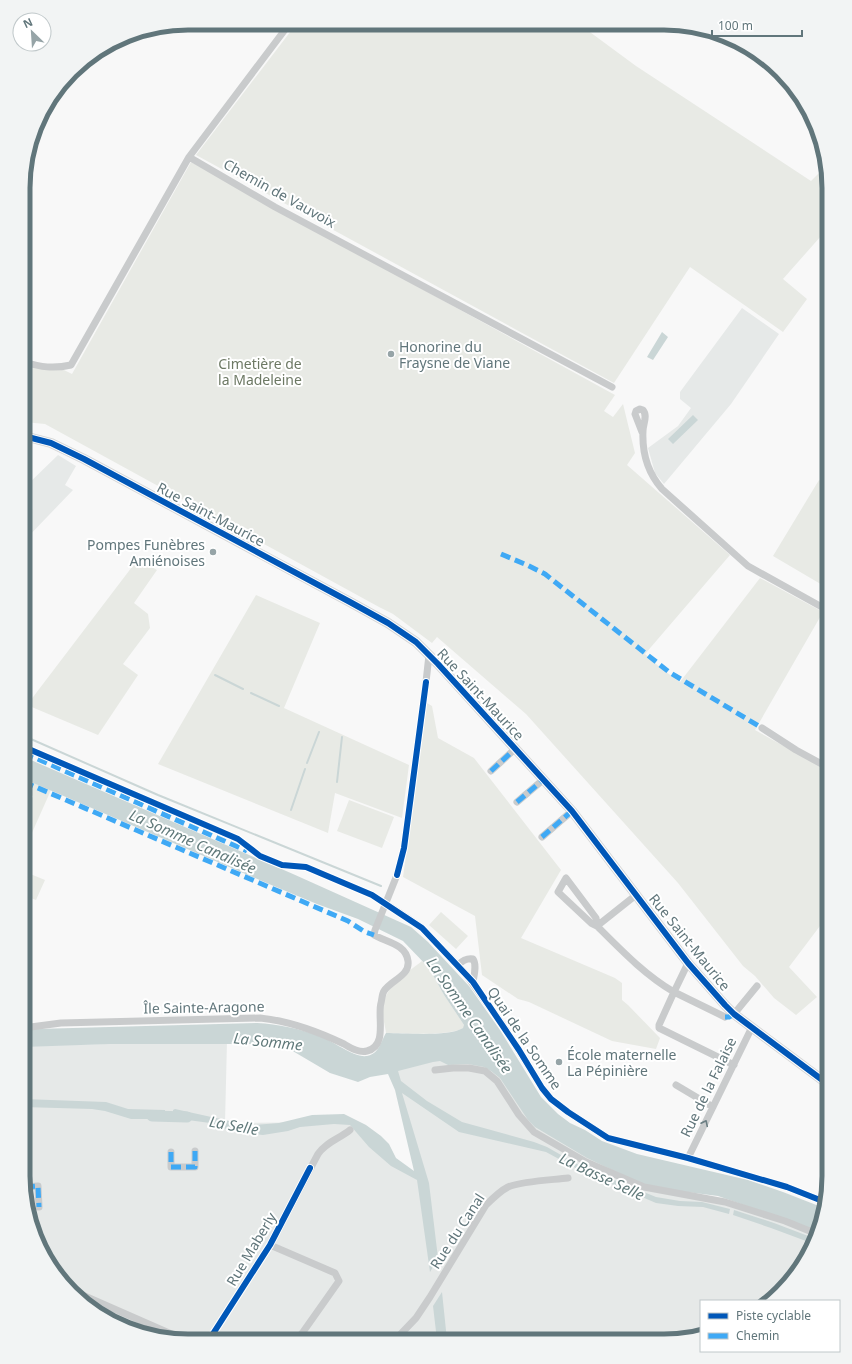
<svg xmlns="http://www.w3.org/2000/svg" width="852" height="1364" viewBox="0 0 852 1364" font-family="'Noto Sans',sans-serif">
	<rect width="100%" height="100%" fill="#f8f8f8"/>
	<path fill="#e6e9e8" d="M742,308l37,26 -48,70 -67,80 -9,-11 -7,-25 30,-22 13,-18 -11,-9v-7z
		M58,455l18,11 -11,19 8,5 -49,51v-53z
		M227,1041l-2,82 129,-1 65,58 -27,-111 108,-25 44,82 104,55 171,49 -3,9 -21,37 -25,25h-69v33l-37,7 -497,-1 -42,-12 -37,-21 -31,-31 -21,-37 -13,-63v-130z"/>
	<path fill="#e8eae5" d="M297,23l282,1 57,42 175,115 14,-14 4,21v39l-46,52 24,20 -24,33 -93,-65 -76,116 -418,-228z
		M191,162l424,233 -11,16 9,6 10,-13 12,49 -8,12 103,90 -85,99 17,15 18,13 80,-104 63,34 -68,118 74,41v143l-40,53 28,30 -21,18 -22,-17 -19,-22 -12,-10 -65,-83 -152,-169 -89,-77 -5,6 -39,-29 -14,-7 -334,-183 -21,-2v-58l38,5 10,5z
		M819,480l10,6v92l-5,8 -51,-30z
		M138,559l19,11 -23,33 14,11 2,14 -27,36 15,11 -40,60 -71,-30z
		M256,595l64,28 -36,85 125,57 -7,53 -67,-25 -7,40 -170,-69z
		M427,703l5,3 6,32 36,20 87,112 -40,68 94,40 7,5v17l6,5 32,33 -4,11 -44,-8 -83,-39 -11,-3 -36,-24 -7,-59 -72,-39z
		M24,779l27,11 -28,63v-36l10,-21 -9,-4z
		M349,800l45,17 -12,31 -45,-17z
		M23,871l22,9 -9,20 -13,-5z
		M441,912l27,24 -12,13 -27,-24z
		M422,961l7,7 15,27 20,30v2c-11,10 -61,6 -78,6 -1,-8 -4,-17 -3,-25 2,-23 23,-34 39,-47z"/>
	<path fill="#cad6d6" d="M662,332l6,5 -15,23 -6,-3z
		M693,415l5,5 -25,24 -5,-5z
		M24,757l269,117 118,53 17,15 41,44 31,44 41,67 17,17 12,9 15,7 17,11 35,13 111,26 35,12 41,16 -6,23 -100,-35 -70,-9 -61,-29 -52,-31 -7,-7 -28,-42 -9,-7 -7,-4 -16,-3 -20,1 -8,-4 -7,1 -35,9 3,10 26,20 35,21 72,20 13,5 35,20 74,30 24,4 22,1 28,7 -1,5 -26,-7 -25,-1 -22,-3 -75,-32 -35,-19 -87,-20 -57,-39 27,90 9,75 -8,14 -13,-92 -26,-14 -22,-19 -19,-22 -16,-1 -34,3 -12,4 -25,4 -25,-3 -19,-5 -9,-4 -37,-5v-8l2,-1 59,13 19,3 26,-2 33,-8 32,-1 22,11 15,11 8,8 7,14 18,13 -19,-81 -7,-16 -18,3 -12,5 -3,-1 -25,-8 -39,-23 -18,-5 -14,-1h-149l-87,3v-16l13,-2 221,-6c21,1 43,6 63,13 13,5 34,22 47,20 12,-2 14,-15 19,-23 18,0 63,4 77,-5l1,-3 -20,-30 -15,-27 -26,-27 -45,-22 -41,-15 -48,-20 -245,-105z
		M23,1099l83,3 22,7 37,1v9h-34l-26,-8 -13,-2 -69,-2z
		M734,1210l40,13 42,16 -2,5 -43,-16 -38,-13z
		M442,1292l5,48h-10l-4,-34z"/>
	<g fill="none" stroke-linecap="round" stroke-linejoin="round">
		<path stroke="#cad6d6" stroke-width="2" d="M215,675l28,14
			M251,693l28,13
			M24,736l134,59 223,91
			M307,763l12,-31
			M337,782l5,-45
			M291,810l14,-41"/>
		<path stroke="#cad6d6" stroke-width="11" d="M152,1116l35,1"/>
		<g stroke="#d3d4d5" stroke-width="10">
			<path id="secondary" d="M24,436l27,7 33,16 266,143 38,21 28,19 22,22 134,147 116,152 37,42 9,9 95,71"/>
		</g>
		<path stroke="#c9cbcc" stroke-width="7" d="M189,157l86,50 337,180
			M24,362c17,5 29,7 47,3l118,-208 101,-134
			M642,432l-7,-18 1,-3 4,-2 3,1c5,6 0,14 0,21 -1,21 5,42 19,58l86,77 81,45
			M426,682l3,-27
			M762,728l34,22 33,18
			M491,771l25,-23
			M517,802l27,-23
			M542,837l30,-26
			M636,895l-39,31 -1,-8 -30,-40 -8,14 33,31 6,3c24,24 48,49 77,66l-15,33v3l75,37
			M386,904l20,13 16,11 42,44 41,56 37,60 9,11 17,13 40,26 80,20 99,29 38,15
			M688,963l-14,29 51,25
			M458,965c4,-4 9,-7 15,-6 4,6 1,16 0,23
			M734,1014l23,-28
			M23,1028l38,-5 199,-5c30,3 57,13 84,26 7,4 15,9 23,7 21,-5 10,-35 14,-48 1,-4 1,-9 3,-12 7,-11 26,-15 24,-30 -2,-17 -22,-19 -34,-26l1,-5 22,-55
			M435,1070l18,-2h16l16,3 12,10 22,34 15,17 52,30 58,25 81,15 60,19 32,13
			M676,1085l37,22
			M171,1152v15h24v-16
			M688,1158l64,-131
			M25,1187l13,-1 1,21
			M270,1245l65,28 4,8 -36,51 -7,8
			M71,1290l114,50
			M209,1340l61,-95 48,-91c8,-12 21,-15 32,-24
			M395,1340l21,-22 14,-21 56,-92c7,-7 14,-14 22,-18 15,-6 43,-7 60,-9"/>
		<use href="#secondary" stroke="#dedfdf" stroke-width="9"/>
		<path stroke="#3fa9f5" stroke-width="5" stroke-dasharray="10 5" stroke-linecap="butt" d="M501,554l26,11 18,9 124,98 93,56
			M24,753l223,98
			M491,771l25,-23
			M24,782l324,139 17,11 9,3
			M517,802l27,-23
			M542,837l30,-26
			M725,1017h4l5,-3
			M171,1152v15h24v-16
			M25,1187l13,-1 1,21"/>
		<g stroke="#fff" stroke-width="8">
			<path id="cycleway" d="M24,436l27,7 33,16 266,143 38,21 28,19 22,22 134,147 116,152 37,42 9,9 95,71
				M24,747l214,92 22,17 22,9 24,2 66,28 50,33 51,54 46,68 23,38 9,11 17,13 40,26 80,20 99,29 38,15
				M397,875l7,-27 22,-166
				M209,1340l61,-95 40,-77"/>
		</g>
		<use href="#cycleway" stroke="#0057b8" stroke-width="6"/>
	</g>
	<defs><path id="oneway-chevron" d="M-2-3.5L2.5 0L-2 3.5" fill="none" stroke-width="1.6" stroke-linecap="round" stroke-linejoin="round"/></defs>
	<use stroke="#6b7e83" href="#oneway-chevron" transform="translate(705 1123) rotate(-64)"/>
	<g fill="#96a4a7" stroke="#fff" stroke-width="1.5">
		<circle cx="391" cy="354" r="4"/>
		<circle cx="213" cy="552" r="4"/>
		<circle cx="559" cy="1062" r="4"/>
	</g>
	<g text-anchor="middle" dominant-baseline="central" stroke-width="4" stroke-linejoin="round" paint-order="stroke">
		<g font-size="14" fill="#61767b" stroke="#fff">
			<text transform="translate(280 193) rotate(29)">Chemin de Vauvoix</text>
			<text transform="translate(211 514) rotate(28)">Rue Saint-Maurice</text>
			<text transform="translate(481 694) rotate(47)">Rue Saint-Maurice</text>
			<text transform="translate(690 942) rotate(51)">Rue Saint-Maurice</text>
			<text transform="translate(204 1007) rotate(-1)">Île Sainte-Aragone</text>
			<text transform="translate(525 1038) rotate(56)">Quai de la Somme</text>
			<text transform="translate(708 1087) rotate(-64)">Rue de la Falaise</text>
			<text transform="translate(457 1231) rotate(-57)">Rue du Canal</text>
			<text transform="translate(251 1249) rotate(-59)">Rue Maberly</text>
		</g>
		<g font-size="14" fill="#61767b" stroke="#fff" text-anchor="start">
			<text x="399" y="346">Honorine du<tspan x="399" dy="16">Fraysne de Viane</tspan></text>
			<text x="205" y="544" text-anchor="end">Pompes Funèbres<tspan x="205" dy="16">Amiénoises</tspan></text>
			<text x="567" y="1054">École maternelle<tspan x="567" dy="16">La Pépinière</tspan></text>
		</g>
		<g font-size="14" fill="#6d7964" stroke="#fff">
			<text x="260" y="363">Cimetière de<tspan x="260" dy="16">la Madeleine</tspan></text>
		</g>
		<g font-size="15" font-style="italic" fill="#60797a" stroke="#fff">
			<text transform="translate(193 841) rotate(24)">La Somme Canalisée</text>
			<text transform="translate(470 1015) rotate(55)">La Somme Canalisée</text>
			<text transform="translate(268 1041) rotate(6)">La Somme</text>
			<text transform="translate(234 1125) rotate(10)">La Selle</text>
			<text transform="translate(602 1176) rotate(25)">La Basse Selle</text>
		</g>
	</g>
	<path d="M0 0H852V1364H0ZM188 30H664A158 158 0 0 1 822 188V1176A158 158 0 0 1 664 1334H188A158 158 0 0 1 30 1176V188A158 158 0 0 1 188 30Z" fill="#f2f4f4" fill-rule="evenodd"/>
	<path fill="none" stroke="#61767b" stroke-width="5" d="M188 30H664A158 158 0 0 1 822 188V1176A158 158 0 0 1 664 1334H188A158 158 0 0 1 30 1176V188A158 158 0 0 1 188 30Z"/>
	<rect x="700" y="1300" width="140" height="52" fill="#ffffff" stroke="#c0c8ca"/>
	<rect x="708" y="1313" width="20" height="6" fill="#0057b8" stroke="#c0c8ca"/>
	<text x="736" y="1320" font-size="12" fill="#61767b">Piste cyclable</text>
	<rect x="708" y="1333" width="20" height="6" fill="#3fa9f5" stroke="#c0c8ca"/>
	<text x="736" y="1340" font-size="12" fill="#61767b">Chemin</text>
	<g transform="translate(32 32) rotate(335)"><circle r="19" fill="#ffffff" stroke="#c0c8ca"/>
	<path d="M0-3L7 15L0 10L-7 15Z" fill="#96a4a7"/>
	<text y="-6" font-size="11" font-weight="bold" text-anchor="middle" fill="#61767b">N</text>
	</g>
	<path d="M712 30v6h90v-6" fill="none" stroke="#61767b" stroke-width="2"/>
	<text x="718" y="30" font-size="12" fill="#61767b" stroke="#ffffff" stroke-width="3" paint-order="stroke">100 m</text>
</svg>
